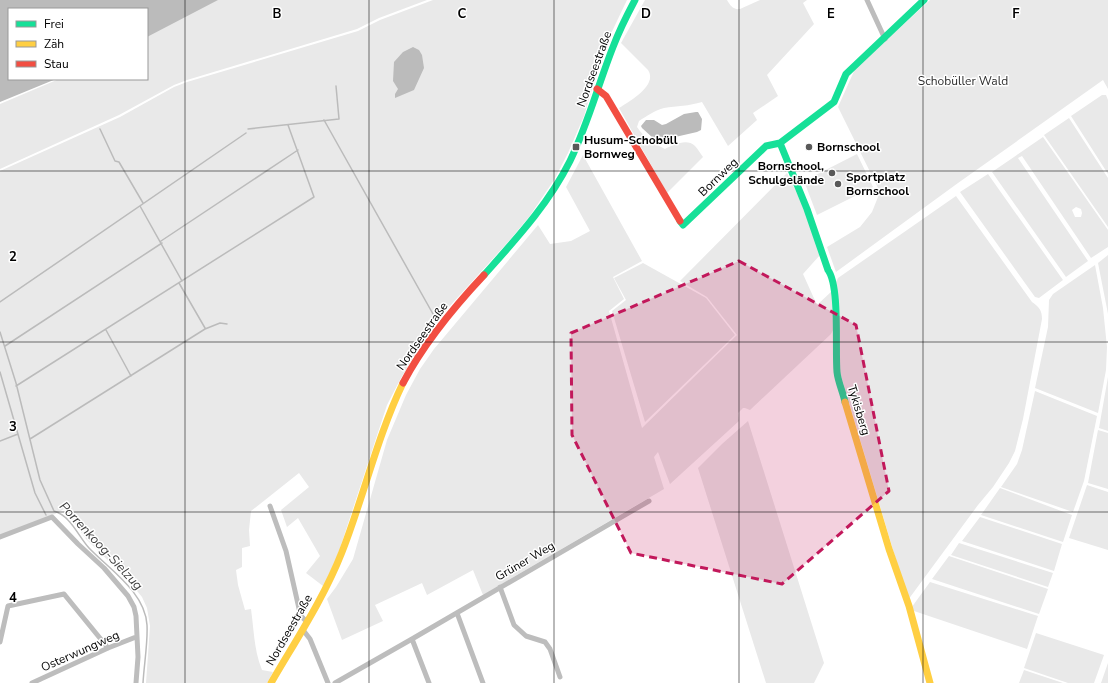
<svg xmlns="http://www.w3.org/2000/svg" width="1108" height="683" viewBox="0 0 1108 683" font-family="'Nunito Sans',sans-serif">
	<rect width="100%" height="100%" fill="#fff"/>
	<path fill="#e9e9e9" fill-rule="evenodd" d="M0,0h427l-48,18 -22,11 -170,51 -13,5 -55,30 -119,54v-65l59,-25h88v-70h-138v70l-9,23z
		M433,0h194l-21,44 -22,72 -16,37 -14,27 -25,37 -21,25 -59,65 -22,28 -26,43 -14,27 -46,140 -8,23 -10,18 -17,-13 14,-17 -22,-38 -11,9 -6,-17 28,-23 -10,-14 -48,38 -2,19 1,16 -8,2v19l-6,3 2,15 7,25 6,-1c3,21 3,42 11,61l11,2 -6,11h-121l4,-57 -3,-18 -5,-11 -14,-17 -42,-41 -22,-30 -9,5 -55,21v-364l120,-54 54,-30 13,-5 171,-51 22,-11z
		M645,0h82c3,5 6,10 13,9l20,-9h47l-4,3 11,21 -47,51 11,21 -25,17 4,7 -29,26 -26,-44c-13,4 -25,4 -38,6 -9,2 -17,8 -25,13l-2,6c7,11 16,16 28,22 8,-4 22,-11 30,-3 3,3 5,7 8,11l-36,36 -48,-85c11,-7 39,-23 29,-38l-27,-27z
		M930,0h178v89l-5,-9 -145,103 -122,89 -9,-25 33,-20 12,-15 8,-20 -42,-85 17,-38z
		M1102,95h4l2,5v74l-37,-58z
		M1069,118l39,60v49l-64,-92z
		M1043,137l65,93v17l-17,11 -69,-102 -4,2 70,103 -22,16 -74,-105zM1076,207l5,2 1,4 -1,4h-6l-3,-7z
		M857,154l16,33 -56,28 -13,-34z
		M583,155l59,106 -29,16 11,22 -15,12 33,117 95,-93 -30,-38 -27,-16 107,-108 15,31 18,51 -17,19 14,31 15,-14 1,39 -2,4 -81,76 -5,-2h-2l-5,5 1,8 -69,63 -12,-32 -4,5 10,32 -181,106 -10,-25 -46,25 -5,-12 -47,22 8,16 -41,19 -15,-41 9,-12 17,-28 34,-119 19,-45 14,-26 14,-20 104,-124 12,19 21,-3 19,-10 -24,-44z
		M988,174l75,106 -24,18 -4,-1 -75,-105z
		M956,196l76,106c7,5 10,8 10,17l-19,100 -8,32 -6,12 -16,24 -15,18 -70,95 -68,-228v-26l-4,-64 2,-4z
		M1108,255v59l-10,-51z
		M643,263l63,35 29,37 -90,87 -33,-111 14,-11 -12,-22z
		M1095,265l8,43 4,39 -1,23 -8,43 -63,-25 13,-61 1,-27 4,-6z
		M1108,377v54l-9,-3z
		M1035,391l62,25 -13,65 -11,31 -72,-25 16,-23 5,-14z
		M748,421l76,242 -10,20h-48l-68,-215 24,-24z
		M1098,430l10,3v56l-20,-6z
		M1087,485l21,7v58l-39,-12z
		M1000,488l72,27 -9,27 -82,-27z
		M980,517l82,27 -8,27 -92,-30z
		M959,543l94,30 -5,14 -97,-32z
		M949,556l99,33 -9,25 -107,-35z
		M930,582l108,34 -11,33 -113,-38 -2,-4 2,-3z
		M1036,633l68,22 -10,28h-26l-44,-15z
		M1108,663v20h-7z
		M1024,670l39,13h-44z"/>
	<path fill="#bbb" d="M0,0h218l-71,37v-28h-138v70h47l-56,23z
		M413,47l6,3 3,5 2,13 -10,22 -19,8v-4l3,-5 -5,-8 1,-19 9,-10z
		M696,112h2l4,7 -1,11 -4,2 -35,8 -9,-2 -11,-10 -1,-2 5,-6h8l8,5 4,-1 18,-10z"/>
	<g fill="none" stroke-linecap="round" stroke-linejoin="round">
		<path stroke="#bbb" stroke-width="1.5" d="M324,120l109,194
			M100,129l15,32 4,1 24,41
			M248,129l91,-10 -3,-33
			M140,206l42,75
			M161,241l137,-91
			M179,283l26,45
			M0,302l246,-169
			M106,330l25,46
			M0,332l16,51 24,97 14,31c17,5 24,25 35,37 21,22 56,44 58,77 1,17 -3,40 -4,58
			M5,346l157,-103
			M0,372l35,121 11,22
			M16,386l298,-189 -26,-72
			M30,439l175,-110 15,-6 7,1
			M0,441l18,-7"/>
		<path stroke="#bdbdbd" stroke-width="5" d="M867,0l18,39
			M270,506l16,45 14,62 2,4 5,5
			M0,537l52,-20 26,27 26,24 24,28 6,11 2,9 2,41 -2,26
			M500,587l14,38 12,11 19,6 5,7 10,28
			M457,613l26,70
			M303,630l7,9 18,44
			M412,639l17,44
			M0,642l8,-36 56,-12 44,54
			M32,683l76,-35 28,-11
			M335,683l77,-44 237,-138"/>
		<path stroke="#16e098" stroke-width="7" d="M780,143l27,66 21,61c12,16 7,79 9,102 1,10 6,20 8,30
			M680,221l3,4 83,-79 14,-3 54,-41 12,-28 78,-74
			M484,275c32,-36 64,-70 86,-114 18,-37 28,-76 43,-114 6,-16 14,-32 22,-47"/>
		<path stroke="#ffcf43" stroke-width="7" d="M845,402l44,147 20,57 21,77
			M271,683c25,-43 53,-85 71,-131 22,-56 35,-115 61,-169"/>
		<path stroke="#f24e42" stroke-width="7" d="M597,89l9,7 74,125
			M403,383c21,-40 50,-75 81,-108"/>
	</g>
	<path fill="#c2185b" fill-opacity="0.2" stroke="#c2185b" stroke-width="3" stroke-dasharray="8 5" stroke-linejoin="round" d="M739,261l117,64 33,166 -107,93 -151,-31 -59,-118 -1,-102z"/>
	<path fill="none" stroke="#000" stroke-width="1" stroke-opacity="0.55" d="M185,0v683M369,0v683M554,0v683M739,0v683M923,0v683M0,171h1108M0,342h1108M0,512h1108"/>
	<g fill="#595959" stroke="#fff" stroke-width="1.5">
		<rect x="572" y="143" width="8" height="8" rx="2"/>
		<circle cx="809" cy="147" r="4"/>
		<circle cx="832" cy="173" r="4"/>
		<circle cx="838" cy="184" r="4"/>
	</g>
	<g text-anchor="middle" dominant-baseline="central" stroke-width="3" stroke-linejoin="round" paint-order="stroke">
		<g font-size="12" fill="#000" stroke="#fff">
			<text transform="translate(594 69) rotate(-70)">Nordseestraße</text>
			<text transform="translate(718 177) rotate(-44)">Bornweg</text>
			<text transform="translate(422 336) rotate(-55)">Nordseestraße</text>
			<text transform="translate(859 410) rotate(73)">Tykisberg</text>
			<text transform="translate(525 561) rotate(-30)">Grüner Weg</text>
			<text transform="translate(289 630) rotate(-60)">Nordseestraße</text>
			<text transform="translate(80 651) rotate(-24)">Osterwungweg</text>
		</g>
		<g font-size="12" fill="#2e2e2e" stroke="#fff">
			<text x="963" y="81">Schobüller Wald</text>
		</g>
		<g font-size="12" font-weight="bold" fill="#000" stroke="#fff" text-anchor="start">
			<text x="584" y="140">Husum-Schobüll<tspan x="584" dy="14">Bornweg</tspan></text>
			<text x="817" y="147">Bornschool</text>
			<text x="824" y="166" text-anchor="end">Bornschool,<tspan x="824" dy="14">Schulgelände</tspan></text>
			<text x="846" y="177">Sportplatz<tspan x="846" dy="14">Bornschool</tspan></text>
		</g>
		<g font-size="13" font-style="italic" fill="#3f3f3f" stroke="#fff">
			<text transform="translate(101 546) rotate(47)">Porrenkoog-Sielzug</text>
		</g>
	</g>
	<g font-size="13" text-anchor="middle" font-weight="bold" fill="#000" stroke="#fff" stroke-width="3" stroke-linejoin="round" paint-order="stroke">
		<text x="277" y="18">B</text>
		<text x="462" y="18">C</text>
		<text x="646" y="18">D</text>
		<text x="831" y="18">E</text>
		<text x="1016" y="18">F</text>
		<text x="13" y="261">2</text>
		<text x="13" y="431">3</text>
		<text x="13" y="602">4</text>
	</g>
	<rect x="8" y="8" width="140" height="72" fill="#ffffff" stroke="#999999"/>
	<rect x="16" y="21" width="20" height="6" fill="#16e098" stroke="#999999"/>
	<text x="44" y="28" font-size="12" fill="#000000">Frei</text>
	<rect x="16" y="41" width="20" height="6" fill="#ffcf43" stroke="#999999"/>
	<text x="44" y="48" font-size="12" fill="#000000">Zäh</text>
	<rect x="16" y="61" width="20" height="6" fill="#f24e42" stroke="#999999"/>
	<text x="44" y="68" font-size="12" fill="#000000">Stau</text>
</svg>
